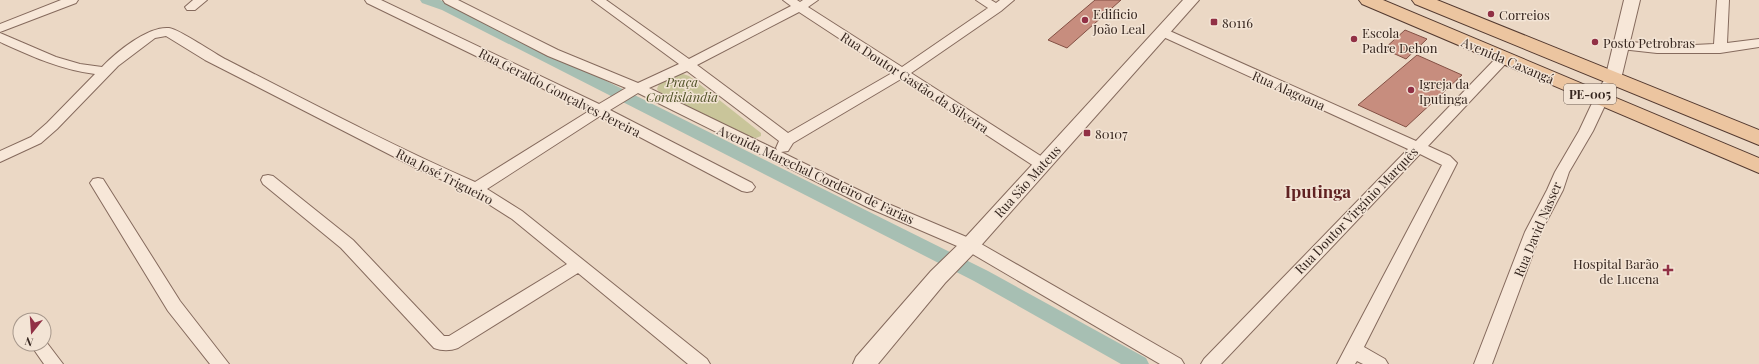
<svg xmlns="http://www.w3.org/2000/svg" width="1759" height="364" viewBox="0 0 1759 364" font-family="'Playfair Display',serif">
	<rect width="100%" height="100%" fill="#ebd8c5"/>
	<path fill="#c9c59a" d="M683,74l6,2 72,57v3l-5,2 -5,-1 -92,-45 -2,-3 2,-5 18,-9z"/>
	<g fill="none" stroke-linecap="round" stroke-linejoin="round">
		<path fill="#a7bfb3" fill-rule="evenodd" d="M420,0h20l12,4 536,267 158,87 3,6h-28l-147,-83 -532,-271 -20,-7z"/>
	</g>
	<path fill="#c78d7e" stroke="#835044" d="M1095,0h26l-54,48 -19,-8z
		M1405,30l22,9 -21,20 -22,-10z
		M1417,55l45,20 -56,52 -48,-22z"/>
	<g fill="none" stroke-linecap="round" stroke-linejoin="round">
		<g stroke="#856a5d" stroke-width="2">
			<path id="minor" d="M61,0h17l-2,3 -76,29v-8z
				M193,0h14l-12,10h-8l-2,-3z
				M365,0h16l218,104 27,-16 -78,-32 -103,-53 -2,-3h15l100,50 80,33 41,-19 -87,-64h14l83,59 102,-53 -8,-6h14l3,2 3,-2h15l-10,7 94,60 86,-59 -12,-8h15l5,3 4,-3h14l-13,11 -90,62 136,87 2,4 -2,4 -5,1 -5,-1 -136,-89 -108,64 -5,8 -7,1 98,48 97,41 205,118 3,5h-24l-196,-115 -95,-41 -231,-115 -28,17 142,73 3,4 -3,4 -5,1 -5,-1 -142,-75 -113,73 35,22 185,148 3,5h-22l-110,-91 -120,75c-8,3 -16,3 -24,0l-93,-100 -78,-64 -2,-4 2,-4 5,-1 5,1 80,64 91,96h5l118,-72 -55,-45 -41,-26 -57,-26 -209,-107 -39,-24 -11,2 -37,28 -61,63 -16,14 -41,19v-11l31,-14 16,-14 48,-49c-34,-4 -64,-18 -95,-32v-9l56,24 24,7 22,3c14,-15 46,-41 67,-39 10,1 46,26 58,32 82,42 164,85 248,122l114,-71 -222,-108zM799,12l93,61 -104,60 -91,-68zM687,71l92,70 -3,7 1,2 -128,-62z
				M1717,0h12l-2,43 32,-4v8l-39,6h-63l-36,-4 -5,-1 -1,-3 1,-3 5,-1 53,5 40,-2z
				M1163,28l253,113 83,-86h10l2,3 -83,88 22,10 7,7 -93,184 21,12 3,5h-25l-6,-3 -2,3h-18l105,-199 -22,-11 -199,210h-20l3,-5 204,-210 -249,-114 -2,-3 2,-3z
				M1601,95l5,1 2,3 -15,32 -24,41 -6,18 -22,42 -49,132h-18l51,-132 22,-42 8,-18 24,-41 15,-32 2,-3z
				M98,178l5,1 77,122 49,63h-19l-42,-53 -78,-128 3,-4z
				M44,339l19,25h-19l-14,-20h14z"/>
		</g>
		<g stroke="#856a5d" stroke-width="2">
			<path id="tertiary" d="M1183,0h16l-222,250 -32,33 -67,81h-25l3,-7 75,-86 32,-31z
				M1624,0h16l-19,79 -14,24 -6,1 -6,-1 -3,-4 13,-20z"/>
		</g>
		<g stroke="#543a30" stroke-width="2">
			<path id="primary" d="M1359,0h24l376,158v15l-397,-169z
				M1412,0h25l322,130v15l-344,-141z"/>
		</g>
		<use href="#minor" fill="#f7e7d8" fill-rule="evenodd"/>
		<use href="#tertiary" fill="#f7e7d8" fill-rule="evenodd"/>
		<use href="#primary" fill="#ecc5a0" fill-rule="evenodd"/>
	</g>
	<g fill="#913045" stroke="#f3e4d5" stroke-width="1.5">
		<circle cx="1491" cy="14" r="4"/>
		<circle cx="1085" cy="20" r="4"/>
		<rect x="1210" y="18" width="8" height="8" rx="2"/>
		<circle cx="1354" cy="39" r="4"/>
		<circle cx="1595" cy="42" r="4"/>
		<circle cx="1411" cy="90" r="4"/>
		<rect x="1083" y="129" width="8" height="8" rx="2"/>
		<path d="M1666 264h4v4h4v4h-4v4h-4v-4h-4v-4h4z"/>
	</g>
	<g text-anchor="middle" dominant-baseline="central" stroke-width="3" stroke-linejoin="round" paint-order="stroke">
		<rect fill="#f3e4d5" stroke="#6f5f56" stroke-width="1" x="1564" y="84" width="52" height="20" rx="3"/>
		<g font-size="12" font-weight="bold" fill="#36261f">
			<text x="1590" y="94">PE-005</text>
		</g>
		<g font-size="13" fill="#36261f" stroke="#f3e4d5" text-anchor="start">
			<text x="1093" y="13">Edificio<tspan x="1093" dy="15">João Leal</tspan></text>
			<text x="1499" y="14">Correios</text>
			<text x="1222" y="22">80116</text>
			<text x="1362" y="32">Escola<tspan x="1362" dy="15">Padre Dehon</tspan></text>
			<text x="1603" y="42">Posto Petrobras</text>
			<text x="1419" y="83">Igreja da<tspan x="1419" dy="15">Iputinga</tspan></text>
			<text x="1095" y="133">80107</text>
			<text x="1659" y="263" text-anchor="end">Hospital Barão<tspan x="1659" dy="15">de Lucena</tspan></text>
		</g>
		<g font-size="13" fill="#36261f" stroke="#f3e4d5">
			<text transform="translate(1508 60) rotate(23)">Avenida Caxangá</text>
			<text transform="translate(915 82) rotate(33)">Rua Doutor Gastão da Silveira</text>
			<text transform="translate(1289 90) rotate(24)">Rua Alagoana</text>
			<text transform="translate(560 92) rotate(27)">Rua Geraldo Gonçalves Pereira</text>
			<text transform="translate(816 174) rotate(25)">Avenida Marechal Cordeiro de Farias</text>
			<text transform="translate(445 176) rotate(27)">Rua José Trigueiro</text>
			<text transform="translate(1027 181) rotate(-48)">Rua São Mateus</text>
			<text transform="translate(1356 210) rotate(-46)">Rua Doutor Virgínio Marquês</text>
			<text transform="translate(1537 229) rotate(-67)">Rua David Nasser</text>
		</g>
		<g font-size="13" font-style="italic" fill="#505227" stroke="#f3e4d5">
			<text x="682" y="81">Praça<tspan x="682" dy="15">Cordislândia</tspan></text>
		</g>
		<g font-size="17" font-weight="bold" fill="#602222" stroke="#f3e4d5">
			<text x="1318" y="191">Iputinga</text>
		</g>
	</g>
	<g transform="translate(32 332) rotate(197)"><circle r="19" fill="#f3e4d5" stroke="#a7988c"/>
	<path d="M0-3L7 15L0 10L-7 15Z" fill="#913045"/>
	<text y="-6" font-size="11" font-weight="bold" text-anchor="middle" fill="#36261f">N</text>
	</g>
</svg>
